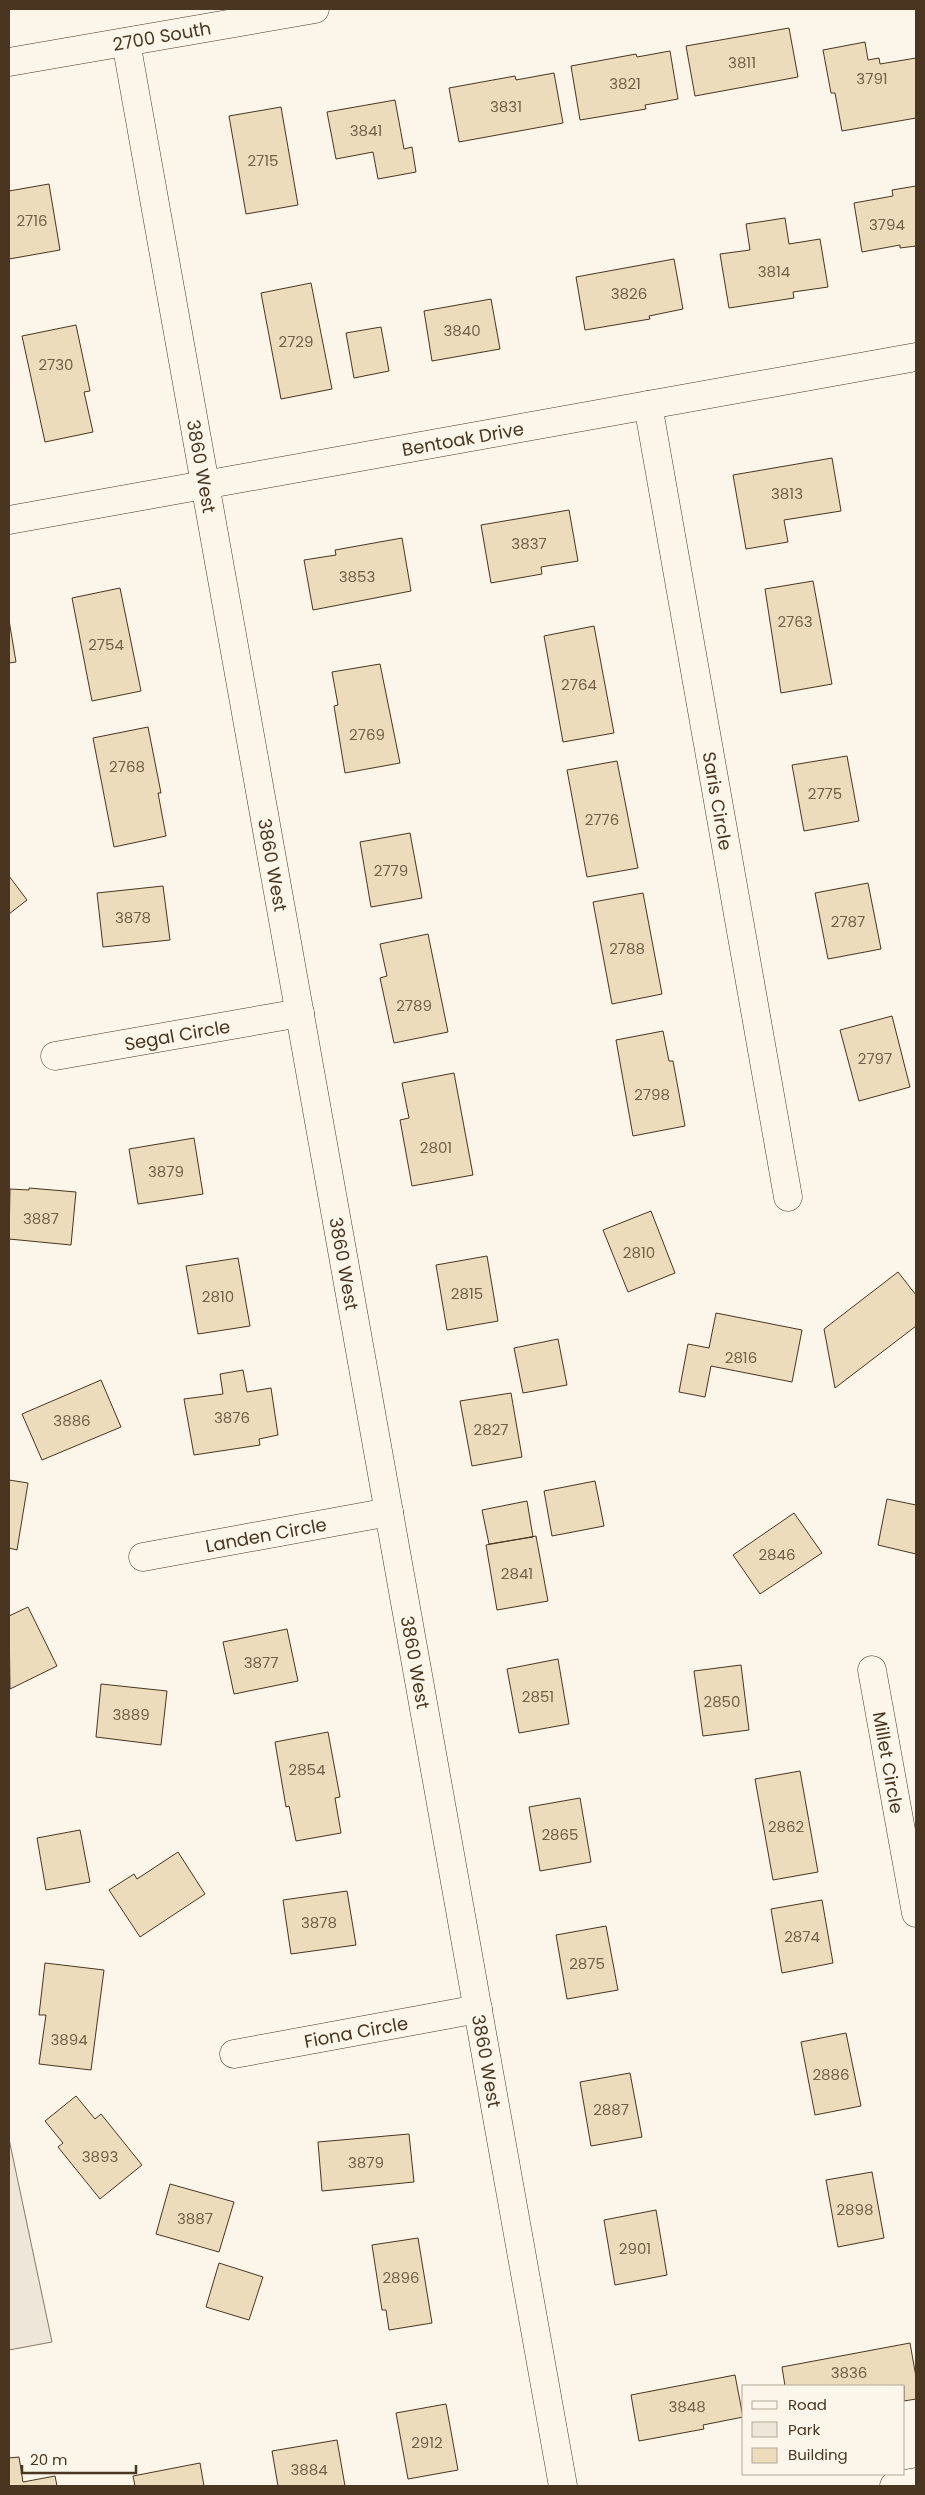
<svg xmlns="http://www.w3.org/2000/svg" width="925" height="2495" viewBox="0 0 925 2495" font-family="Poppins,sans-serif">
	<rect width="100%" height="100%" fill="#fbf6e9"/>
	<path fill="#ede6d9" stroke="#887966" d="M9,2139l43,203 -43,8z"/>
	<path fill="#ecdcbc" stroke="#4a3520" d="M789,28l9,49 -103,19 -9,-50z
		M865,42l3,18 11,-2 1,6 36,-6v60l-74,13 -7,-38h-4l-8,-43z
		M670,51l8,48 -33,6 1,4 -66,11 -9,-54 65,-12 1,3z
		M554,73l9,50 -104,19 -10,-54 66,-12 1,4z
		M395,100l9,49 8,-2 4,25 -38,7 -5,-27 -37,7 -9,-47z
		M281,107l17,98 -52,9 -17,-98z
		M49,184l11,66 -51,9v-68z
		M916,186v60l-16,2v-3l-38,7 -8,-49 39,-7 -1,-6z
		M785,218l4,26 31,-5 8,48 -35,5 1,6 -65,10 -9,-54 30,-4 -4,-26z
		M674,259l9,50 -34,7 1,3 -65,11 -9,-53z
		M311,283l21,106 -51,10 -20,-106z
		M491,299l9,50 -68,12 -8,-50z
		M76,325l14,66 -6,1 9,40 -48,10 -23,-106z
		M381,327l8,44 -35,7 -8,-45z
		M832,458l9,53 -57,9 4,22 -42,7 -13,-74z
		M569,510l9,51 -37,6 1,7 -51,9 -10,-58z
		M402,538l9,53 -98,19 -9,-50 32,-5 -1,-5z
		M813,581l19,103 -51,9 -16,-104z
		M120,588l21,103 -49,10 -20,-103z
		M9,620l7,42 -7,1z
		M594,626l20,107 -51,9 -19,-106z
		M380,664l20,99 -55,10 -11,-67 4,-1 -6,-33z
		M148,727l13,66h-3l8,43 -52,11 -21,-109z
		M847,756l12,65 -55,10 -12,-66z
		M617,761l21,107 -51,9 -20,-107z
		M410,833l12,65 -51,9 -11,-65z
		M9,876l18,24 -18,14z
		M868,883l13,66 -53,10 -13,-66z
		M163,886l7,54 -67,7 -6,-54z
		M643,893l19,101 -50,10 -19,-102z
		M428,934l20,98 -54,11 -14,-65 7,-2 -7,-32z
		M892,1016l18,71 -51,14 -19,-71z
		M663,1031l6,30h4l12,65 -52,10 -17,-96z
		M454,1073l19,102 -61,11 -12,-66 9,-2 -7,-35z
		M194,1138l9,56 -65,10 -9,-55z
		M29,1188l47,4 -5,53 -62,-6 1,-50 19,1z
		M651,1211l24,62 -47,19 -25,-62z
		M487,1256l11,65 -51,9 -11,-65z
		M238,1258l12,68 -52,8 -12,-68z
		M898,1272l18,23v31l-81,62 -11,-59z
		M716,1313l86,17 -10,52 -81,-16 -6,31 -26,-5 9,-48 21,4z
		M558,1339l9,46 -44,8 -9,-45z
		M243,1370l4,22 24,-4 7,47 -19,4 1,6 -66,10 -10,-56 39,-5 -3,-20z
		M101,1380l20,47 -79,33 -20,-46z
		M511,1393l11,64 -50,9 -12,-65z
		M9,1480l19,3 -11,67 -8,-2z
		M595,1481l9,45 -52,10 -8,-45z
		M887,1499l29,6v49l-38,-9z
		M527,1501l6,36 -44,7 -7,-34z
		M794,1513l28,40 -62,41 -27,-39z
		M536,1536l12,65 -51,9 -11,-65z
		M28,1607l29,59 -47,23 -1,-73z
		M287,1629l11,52 -64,13 -11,-52z
		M558,1659l11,65 -50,9 -12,-64z
		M741,1665l8,65 -46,6 -9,-65z
		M101,1684l66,7 -6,54 -65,-8z
		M328,1732l12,65 -5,1 6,35 -45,8 -7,-35 -3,1 -11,-65z
		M800,1771l18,101 -45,8 -18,-101z
		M580,1798l11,64 -51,9 -11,-64z
		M80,1830l10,52 -44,8 -9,-52z
		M178,1852l27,42 -65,43 -31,-47 25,-16 3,5z
		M347,1891l9,54 -65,9 -8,-54z
		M822,1900l11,63 -51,10 -11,-64z
		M606,1926l12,64 -51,9 -11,-64z
		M45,1963l59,7 -13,100 -52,-6 7,-49h-7z
		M846,2033l15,73 -46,9 -14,-73z
		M630,2073l12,64 -51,9 -11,-64z
		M76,2096l19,23 6,-5 41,51 -42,34 -42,-52 5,-4 -18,-22z
		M409,2134l5,48 -92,9 -4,-49z
		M872,2172l12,66 -46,9 -12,-67z
		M170,2184l64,18 -15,50 -63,-18z
		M656,2210l11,65 -52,10 -11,-65z
		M418,2238l14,85 -43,7 -3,-20h-4l-10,-65z
		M219,2263l44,14 -14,43 -43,-13z
		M910,2343l6,34v22l-12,2v-15h-119l-3,-19z
		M735,2375l8,42 -40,8 1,4 -65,12 -8,-46z
		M446,2404l12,66 -50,9 -12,-66z
		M337,2440l8,46h-67l-6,-35z
		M19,2457l4,25 32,-6 2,10h-48v-28z
		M200,2463l4,23h-69l-2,-10z"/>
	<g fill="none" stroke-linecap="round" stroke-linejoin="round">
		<g stroke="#4a3520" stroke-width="29">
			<g id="street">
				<path id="s1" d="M126,42l437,2444"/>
				<path id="s2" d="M9,62l306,-53"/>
				<path id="s3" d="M648,405l140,792"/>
				<path id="s4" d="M9,520l907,-163"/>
				<path id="s5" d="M55,1056l245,-43"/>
				<path id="s6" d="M143,1557l246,-45"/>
				<path id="s7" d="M872,1670l44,243"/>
				<path id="s8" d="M234,2054l244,-45"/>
				<path d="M894,2486l22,-4"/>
			</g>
		</g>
		<use href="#street" stroke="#fbf6e9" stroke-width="28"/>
	</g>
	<g text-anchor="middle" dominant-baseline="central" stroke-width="4" stroke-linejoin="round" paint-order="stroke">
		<g font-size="15" fill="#725f47">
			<text x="742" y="62">3811</text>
			<text x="872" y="78">3791</text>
			<text x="625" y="83">3821</text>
			<text x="506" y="106">3831</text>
			<text x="366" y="130">3841</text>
			<text x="263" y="160">2715</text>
			<text x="32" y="220">2716</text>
			<text x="887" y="224">3794</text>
			<text x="774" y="271">3814</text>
			<text x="629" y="293">3826</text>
			<text x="462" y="330">3840</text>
			<text x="296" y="341">2729</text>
			<text x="56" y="364">2730</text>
			<text x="787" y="493">3813</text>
			<text x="529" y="543">3837</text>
			<text x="357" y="576">3853</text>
			<text x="795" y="621">2763</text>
			<text x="106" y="644">2754</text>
			<text x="579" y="684">2764</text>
			<text x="367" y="734">2769</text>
			<text x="127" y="766">2768</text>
			<text x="825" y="793">2775</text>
			<text x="602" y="819">2776</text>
			<text x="391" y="870">2779</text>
			<text x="133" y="917">3878</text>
			<text x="848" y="921">2787</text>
			<text x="627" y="948">2788</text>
			<text x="414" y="1005">2789</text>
			<text x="875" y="1058">2797</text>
			<text x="652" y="1094">2798</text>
			<text x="436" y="1147">2801</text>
			<text x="166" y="1171">3879</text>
			<text x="41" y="1218">3887</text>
			<text x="639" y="1252">2810</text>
			<text x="467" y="1293">2815</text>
			<text x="218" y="1296">2810</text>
			<text x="741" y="1357">2816</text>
			<text x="232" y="1417">3876</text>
			<text x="72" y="1420">3886</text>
			<text x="491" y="1429">2827</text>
			<text x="777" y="1554">2846</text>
			<text x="517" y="1573">2841</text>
			<text x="261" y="1662">3877</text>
			<text x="538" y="1696">2851</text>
			<text x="722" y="1701">2850</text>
			<text x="131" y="1714">3889</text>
			<text x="307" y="1769">2854</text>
			<text x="786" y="1826">2862</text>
			<text x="560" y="1834">2865</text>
			<text x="319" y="1922">3878</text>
			<text x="802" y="1936">2874</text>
			<text x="587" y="1963">2875</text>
			<text x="69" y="2039">3894</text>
			<text x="831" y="2074">2886</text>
			<text x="611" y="2109">2887</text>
			<text x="100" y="2156">3893</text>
			<text x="366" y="2162">3879</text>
			<text x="855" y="2209">2898</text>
			<text x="195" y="2218">3887</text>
			<text x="635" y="2248">2901</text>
			<text x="401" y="2277">2896</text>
			<text x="849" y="2372">3836</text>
			<text x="687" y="2406">3848</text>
			<text x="427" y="2442">2912</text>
			<text x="309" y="2469">3884</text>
		</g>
		<g font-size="18" fill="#4a3520" stroke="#fbf6e9">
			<text stroke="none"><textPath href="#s2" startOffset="155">2700 South</textPath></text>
			<text stroke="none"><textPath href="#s4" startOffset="461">Bentoak Drive</textPath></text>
			<text stroke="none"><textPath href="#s1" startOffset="431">3860 West</textPath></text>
			<text stroke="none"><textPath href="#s3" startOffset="402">Saris Circle</textPath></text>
			<text stroke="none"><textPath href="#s1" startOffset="836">3860 West</textPath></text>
			<text stroke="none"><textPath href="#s5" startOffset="124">Segal Circle</textPath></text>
			<text stroke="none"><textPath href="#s1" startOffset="1241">3860 West</textPath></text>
			<text stroke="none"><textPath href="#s6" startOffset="125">Landen Circle</textPath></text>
			<text stroke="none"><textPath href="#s1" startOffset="1646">3860 West</textPath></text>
			<text stroke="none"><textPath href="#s7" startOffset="94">Millet Circle</textPath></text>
			<text stroke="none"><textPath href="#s8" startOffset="124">Fiona Circle</textPath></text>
			<text stroke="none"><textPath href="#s1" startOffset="2051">3860 West</textPath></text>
		</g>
	</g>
	<rect width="925" height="2495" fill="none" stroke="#4a3520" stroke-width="20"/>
	<rect x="742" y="2385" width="162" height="90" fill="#fbf6e9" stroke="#b4a999"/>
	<rect x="752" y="2401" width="25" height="8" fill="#fbf6e9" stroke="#b4a999"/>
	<text x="788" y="2410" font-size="15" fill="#4a3520">Road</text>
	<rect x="752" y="2422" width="25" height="15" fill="#ede6d9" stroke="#b4a999"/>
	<text x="788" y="2435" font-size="15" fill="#4a3520">Park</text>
	<rect x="752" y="2448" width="25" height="15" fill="#ecdcbc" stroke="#b4a999"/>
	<text x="788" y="2460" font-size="15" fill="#4a3520">Building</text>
	<path d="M22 2465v8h114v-8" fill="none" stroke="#4a3520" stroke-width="2.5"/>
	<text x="30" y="2465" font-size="15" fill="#4a3520" stroke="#fbf6e9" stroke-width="4" paint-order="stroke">20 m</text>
</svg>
